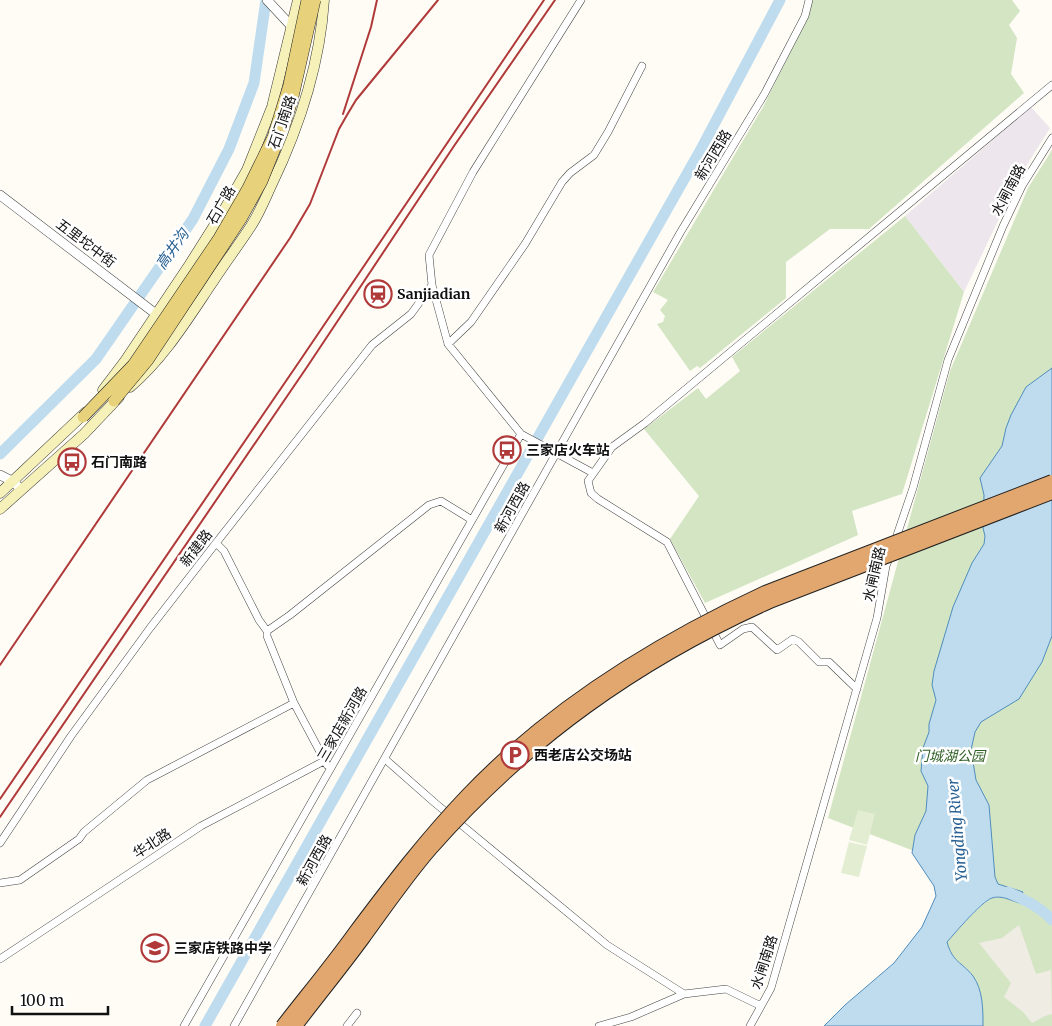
<svg xmlns="http://www.w3.org/2000/svg" width="1052" height="1026" viewBox="0 0 1052 1026" font-family="Merriweather,'Noto Sans SC',serif">
	<rect width="100%" height="100%" fill="#fefcf5"/>
	<path fill="#ede6ed" d="M1031,107l19,21 -32,51 -54,113 -59,-76z"/>
	<path fill="#d3e5c2" d="M812,0h200l8,11 -11,14 8,13 -6,36 13,19 -155,136h-39l-44,33v36l-86,70 -3,-2 -7,5 -33,-47 6,-2 2,-6 -5,-6 8,-10 -15,-8 110,-185 45,-90z
		M1052,150v876h-69c0,-12 -4,-40 -10,-50 -11,-15 -20,-12 -26,-34 8,-9 35,-40 46,-44 8,-2 15,1 23,4l-29,-23 -159,-61 122,-447 78,-183z
		M905,216l59,76 -62,202 -50,17 6,24 -153,68 -35,-64 29,-43 -55,-67 54,-41 8,11 34,-28 -8,-14z"/>
	<path fill="#e3edd2" d="M858,810l17,4 -8,31 -18,-5z
		M849,842l18,4 -8,31 -18,-4z"/>
	<path fill="#efece3" d="M1019,925l17,49 15,-4 1,44 -7,2 -13,7 -9,-11 -19,-15 7,-14 -32,-40 23,-5z"/>
	<path fill="#bfdcef" stroke="#4f8dbd" d="M1052,368v268l-10,26 -23,37 -38,23 -6,10 -4,18 5,30 13,25 6,72 3,7 25,8 -4,11c-9,-3 -18,-8 -27,-5 -11,4 -37,35 -45,44 6,21 14,19 26,34 10,14 10,33 10,50h-159l21,-21 49,-42 28,-36 14,-31 -2,-10 -22,-33 3,-18 11,-24 2,-25 -7,-15 2,-23 6,-16v-8l7,-24 -4,-15 2,-14 19,-64 19,-44 12,-19 1,-8 -2,-8 1,-33 -4,-17 22,-32 4,-18 5,-13 15,-28z"/>
	<g fill="none" stroke-linecap="round" stroke-linejoin="round">
		<path stroke="#bfdcef" stroke-width="11" d="M0,454l96,-95 97,-140 36,-70 25,-66 12,-83
			M1008,892c14,7 33,15 44,28
			M205,1026l495,-875 80,-151"/>
		<g stroke="#434343" stroke-width="8">
			<path id="minor" d="M448,344l23,-22 54,-78 37,-62 8,-9 24,-18 14,-23 34,-66
				M521,434l-73,-90 -16,-59 -3,-30 44,-83 108,-172
				M521,434l72,39
				M895,541l18,-53 35,-128 55,-134 19,-40 30,-48
				M216,543l8,8 35,69 8,11v5l27,67 33,62
				M267,631l23,-16 139,-110 12,-4 31,19
				M857,689l-28,-27h-10l-20,-20 -6,-3 -16,11 -25,-23 -9,2 -23,16 -53,-103 -69,-43 -7,-6 -3,-12 24,-34 33,-24 407,-338
				M385,759l50,44 172,142 77,49 42,-5 35,17
				M0,843l71,-107 79,-108 66,-85 156,-198 39,-31 21,-29
				M0,883l20,-3 59,-41 5,-7 63,-52 147,-77
				M0,959l201,-133 123,-65
				M184,1026l337,-592
				M234,1026l446,-793 85,-140 40,-77 4,-16
				M347,1026l10,-13
				M599,1026l32,-9 53,-23
				M750,1026l21,-38 106,-370 9,-52 4,-10"/>
		</g>
		<g stroke="#434343" stroke-width="10">
			<path id="tertiary" d="M267,0l27,29
				M0,195l156,119
				M0,475l14,7 7,8"/>
		</g>
		<g stroke="#323232" stroke-width="11">
			<path id="secondary" d="M130,387c34,-29 57,-67 82,-104 12,-19 26,-37 39,-57 8,-12 14,-27 20,-40 28,-58 49,-122 53,-186
				M103,390l22,-29 65,-97 34,-54 23,-40 25,-63 26,-107
				M0,493l86,-81
				M0,509l84,-75 35,-37"/>
		</g>
		<use href="#minor" stroke="#fff" stroke-width="7"/>
		<use href="#tertiary" stroke="#fff" stroke-width="9"/>
		<use href="#secondary" stroke="#f5f1b8" stroke-width="10"/>
		<path stroke="#b0393a" stroke-width="2" d="M343,114l28,-87 6,-27
			M0,665l290,-427 20,-34 29,-75 8,-14 9,-15 82,-100
			M0,799l299,-437 245,-362
			M0,817l307,-450 147,-221 101,-146"/>
		<g stroke="#212121" stroke-width="12" stroke-linecap="butt">
			<path id="primary-bridge" d="M284,126l8,-25 23,-101
				M114,401l34,-41 93,-141 21,-38 14,-35
				M83,417l50,-52 86,-127 29,-50 25,-51 16,-52 18,-85"/>
		</g>
		<g stroke="#212121" stroke-width="14" stroke-linecap="butt">
			<path id="motorway-bridge" d="M282,1026c24,-31 49,-61 72,-93 36,-48 71,-94 113,-138 84,-88 188,-152 298,-203l287,-111
				M296,1026c22,-29 45,-57 67,-87 22,-30 43,-61 68,-90 96,-109 207,-188 339,-247l282,-109"/>
		</g>
		<use href="#primary-bridge" stroke="#e7d17b" stroke-width="11"/>
		<use href="#motorway-bridge" stroke="#e2a76e" stroke-width="12"/>
	</g>
	<defs>
		<g id="station-ring" transform="scale(1.4375)"><circle r="9.5" fill="#fff" stroke="#b0393a" stroke-width="1.5"/><path d="M-3-6H3Q5-6 5-4V2Q5 4 3 4L4.5 6H3L1.5 4h-3L-3 6H-4.5L-3 4Q-5 4-5 2V-4Q-5-6-3-6ZM-3.5-4v3h7v-3ZM-3.5 1v1.5H-2V1ZM2 1v1.5H3.5V1Z" fill="#b0393a"/></g>
		<g id="bus-ring" transform="scale(1.4375)"><circle r="9.5" fill="#fff" stroke="#b0393a" stroke-width="1.5"/><path d="M-5-6H5V4H4V6H2V4H-2V6H-4V4H-5ZM-3.5-4V0h7V-4ZM-3.5 1.2v1.5H-2V1.2ZM2 1.2v1.5H3.5V1.2Z" fill="#b0393a"/></g>
		<g id="parking-ring" transform="scale(1.4375)"><circle r="9.5" fill="#fff" stroke="#b0393a" stroke-width="1.5"/><path d="M-3.5-5.5H1a3.5 3.5 0 0 1 0 7H-1V5.5H-3.5ZM-1-3.4V-.6H.8a1.4 1.4 0 0 0 0-2.8Z" fill="#b0393a"/></g>
		<g id="school-ring" transform="scale(1.4375)"><circle r="9.5" fill="#fff" stroke="#b0393a" stroke-width="1.5"/><path d="M0-5L7-2L0 1L-7-2ZM-4 1L0 2.5L4 1V4Q0 6-4 4Z" fill="#b0393a"/></g>
	</defs>
	<g fill-rule="evenodd">
		<use href="#station-ring" x="378" y="294"/>
		<use href="#bus-ring" x="507" y="450"/>
		<use href="#bus-ring" x="72" y="462"/>
		<use href="#parking-ring" x="515" y="755"/>
		<use href="#school-ring" x="155" y="948"/>
	</g>
	<g text-anchor="middle" dominant-baseline="central" stroke-width="5" stroke-linejoin="round" paint-order="stroke">
		<g font-size="14" fill="#101010" stroke="#fff">
			<text transform="translate(282 122) rotate(-71)">石门南路</text>
			<text transform="translate(713 155) rotate(-59)">新河西路</text>
			<text transform="translate(1008 190) rotate(-62)">水闸南路</text>
			<text transform="translate(221 205) rotate(-60)">石广路</text>
			<text transform="translate(86 243) rotate(37)">五里坨中街</text>
			<text transform="translate(512 507) rotate(-61)">新河西路</text>
			<text transform="translate(196 548) rotate(-52)">新建路</text>
			<text transform="translate(874 574) rotate(-77)">水闸南路</text>
			<text transform="translate(342 724) rotate(-60)">三家店新河路</text>
			<text transform="translate(152 843) rotate(-33)">华北路</text>
			<text transform="translate(314 860) rotate(-61)">新河西路</text>
			<text transform="translate(764 962) rotate(-72)">水闸南路</text>
		</g>
		<g font-size="14" font-weight="bold" fill="#101010" stroke="#fff" text-anchor="start">
			<text x="397" y="294">Sanjiadian</text>
			<text x="526" y="450">三家店火车站</text>
			<text x="91" y="462">石门南路</text>
			<text x="534" y="755">西老店公交场站</text>
			<text x="174" y="948">三家店铁路中学</text>
		</g>
		<g font-size="14" font-style="italic" fill="#326128" stroke="#fff">
			<text x="950" y="756">门城湖公园</text>
		</g>
		<g font-size="15" font-style="italic" fill="#286193" stroke="#fff">
			<text transform="translate(172 249) rotate(-55)">高井沟</text>
			<text transform="translate(957 830) rotate(-95)">Yongding River</text>
		</g>
	</g>
	<path d="M12 1006v8h96v-8" fill="none" stroke="#101010" stroke-width="2.5"/>
	<text x="20" y="1006" font-size="15" fill="#101010" stroke="#ffffff" stroke-width="4" paint-order="stroke">100 m</text>
</svg>
